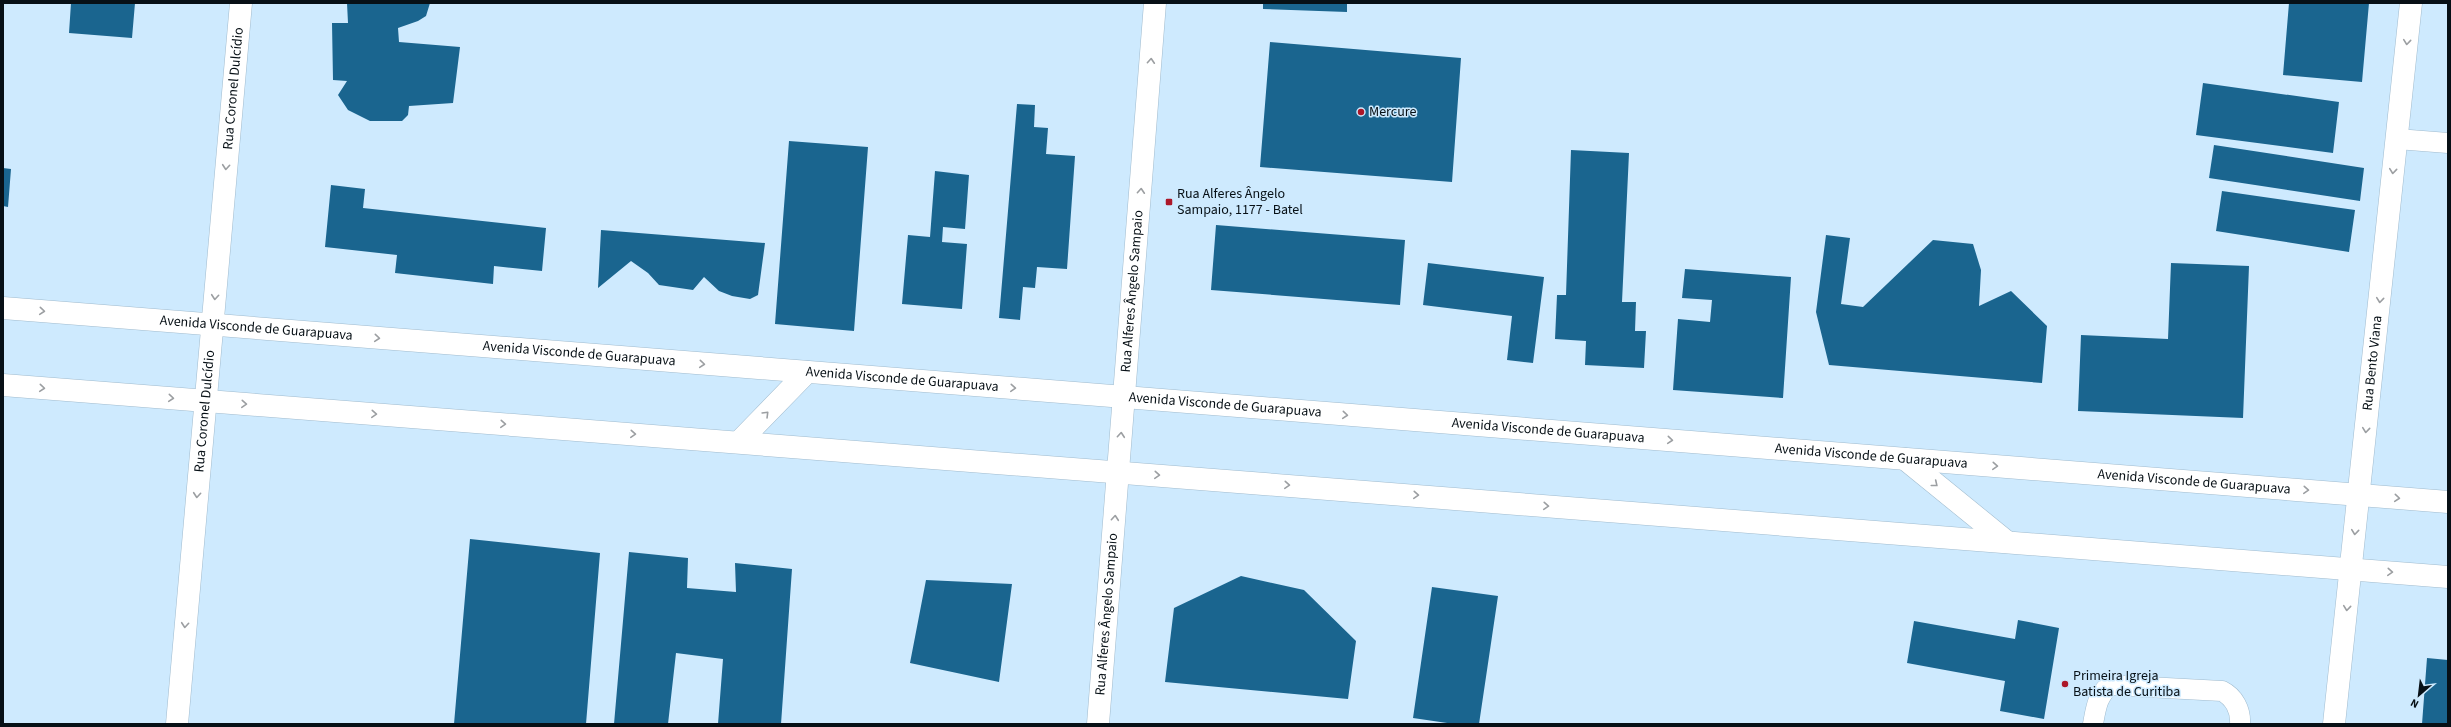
<svg xmlns="http://www.w3.org/2000/svg" width="2451" height="727" viewBox="0 0 2451 727" font-family="'Source Sans 3',sans-serif">
	<rect width="100%" height="100%" fill="#ceeafe"/>
	<path fill="#1a658f" d="M71,3h64l-3,35 -63,-5z
		M347,3h83l-4,13 -8,5 -20,7 1,14 61,5 -7,56 -44,3 -1,9 -6,6h-32l-22,-11 -10,-15 9,-14 -14,-1 -1,-57h16z
		M1263,3h84v9l-84,-3z
		M2289,3h80l-7,79 -79,-7z
		M1270,42l191,16 -9,124 -192,-15z
		M2203,83l136,19 -6,51 -137,-18z
		M1017,104l18,1 -1,22 14,1 -2,26 29,2 -8,113 -30,-2 -2,21 -12,-1 -3,33 -21,-2z
		M789,141l79,6 -14,184 -79,-7z
		M2214,145l150,23 -4,33 -151,-23z
		M1571,150l58,3 -7,149h14l-1,29h11l-2,37 -59,-3 1,-24 -31,-2 2,-44h9z
		M3,168l8,1 -3,38 -5,-1z
		M935,171l34,4 -4,54 -22,-2 -1,15 25,2 -5,65 -60,-5 6,-69 22,2z
		M331,185l34,4 -2,19 183,20 -4,43 -48,-5 -1,18 -98,-11 2,-18 -72,-8z
		M2222,191l133,19 -6,42 -133,-21z
		M1216,225l189,15 -5,65 -189,-15z
		M601,230l164,13 -7,52 -8,4 -18,-3 -13,-5 -15,-14 -11,13 -34,-5 -11,-12 -17,-12 -33,27z
		M1826,235l24,3 -9,66 22,3 70,-67 40,4 8,26 -2,36 32,-15 36,35 -5,57 -213,-18 -13,-53z
		M1428,263l116,14 -11,86 -26,-3 5,-44 -89,-11z
		M2171,263l78,3 -6,152 -165,-7 3,-76 87,4z
		M1685,269l106,8 -8,121 -110,-8 5,-71 32,3 2,-22 -30,-2z
		M470,539l130,14 -14,171h-132z
		M629,552l59,6 -1,30 49,4 -1,-29 57,6 -11,155h-63l5,-65 -47,-6 -8,71h-54z
		M1241,576l63,14 52,51 -8,58 -183,-17 9,-74z
		M926,580l86,4 -13,98 -89,-19z
		M1432,587l66,9 -19,128h-25l-41,-6z
		M2018,620l41,8 -15,91 -44,-8 5,-30 -98,-18 7,-42 101,18z
		M2427,658l21,2v64h-26z"/>
	<g fill="none" stroke-linecap="round" stroke-linejoin="round">
		<g stroke="#a0bbce" stroke-width="21">
			<path id="lane" d="M2397,139l51,4
				M2093,724c3,-16 4,-28 17,-39l112,6c12,6 19,19 18,33"/>
		</g>
		<g stroke="#a0bbce" stroke-width="23">
			<g id="secondary">
				<path id="s1" d="M177,724l64,-721"/>
				<path id="s2" d="M1098,724l57,-721"/>
				<path id="s3" d="M2334,724l77,-721"/>
			</g>
		</g>
		<g stroke="#a0bbce" stroke-width="23">
			<g id="primary">
				<path id="s4" d="M3,308l2445,194"/>
				<path d="M3,385l2445,192"/>
				<path d="M739,442l68,-70"/>
				<path d="M1905,459l102,83"/>
			</g>
		</g>
		<use href="#lane" stroke="#fff" stroke-width="20"/>
		<use href="#secondary" stroke="#fff" stroke-width="22"/>
		<use href="#primary" stroke="#fff" stroke-width="22"/>
	</g>
	<defs><path id="oneway-chevron" d="M-2-3.5L2.5 0L-2 3.5" fill="none" stroke-width="1.6" stroke-linecap="round" stroke-linejoin="round"/></defs>
	<g stroke="#9c9fa2">
		<use href="#oneway-chevron" transform="translate(2407 42) rotate(96)"/>
		<use href="#oneway-chevron" transform="translate(1151 61) rotate(-86)"/>
		<use href="#oneway-chevron" transform="translate(226 167) rotate(95)"/>
		<use href="#oneway-chevron" transform="translate(2393 171) rotate(96)"/>
		<use href="#oneway-chevron" transform="translate(1141 191) rotate(-86)"/>
		<use href="#oneway-chevron" transform="translate(215 297) rotate(95)"/>
		<use href="#oneway-chevron" transform="translate(2380 300) rotate(96)"/>
		<use href="#oneway-chevron" transform="translate(42 311) rotate(5)"/>
		<use href="#oneway-chevron" transform="translate(377 338) rotate(5)"/>
		<use href="#oneway-chevron" transform="translate(702 364) rotate(5)"/>
		<use href="#oneway-chevron" transform="translate(42 388) rotate(5)"/>
		<use href="#oneway-chevron" transform="translate(1013 388) rotate(4)"/>
		<use href="#oneway-chevron" transform="translate(171 398) rotate(5)"/>
		<use href="#oneway-chevron" transform="translate(244 404) rotate(4)"/>
		<use href="#oneway-chevron" transform="translate(374 414) rotate(4)"/>
		<use href="#oneway-chevron" transform="translate(766 414) rotate(-45)"/>
		<use href="#oneway-chevron" transform="translate(1345 415) rotate(5)"/>
		<use href="#oneway-chevron" transform="translate(503 424) rotate(4)"/>
		<use href="#oneway-chevron" transform="translate(2366 430) rotate(96)"/>
		<use href="#oneway-chevron" transform="translate(633 434) rotate(4)"/>
		<use href="#oneway-chevron" transform="translate(1121 435) rotate(-85)"/>
		<use href="#oneway-chevron" transform="translate(1670 440) rotate(5)"/>
		<use href="#oneway-chevron" transform="translate(1995 466) rotate(4)"/>
		<use href="#oneway-chevron" transform="translate(1157 475) rotate(4)"/>
		<use href="#oneway-chevron" transform="translate(1935 484) rotate(39)"/>
		<use href="#oneway-chevron" transform="translate(1287 485) rotate(4)"/>
		<use href="#oneway-chevron" transform="translate(2306 490) rotate(4)"/>
		<use href="#oneway-chevron" transform="translate(197 495) rotate(95)"/>
		<use href="#oneway-chevron" transform="translate(1416 495) rotate(4)"/>
		<use href="#oneway-chevron" transform="translate(2397 498) rotate(5)"/>
		<use href="#oneway-chevron" transform="translate(1546 506) rotate(4)"/>
		<use href="#oneway-chevron" transform="translate(1115 518) rotate(-85)"/>
		<use href="#oneway-chevron" transform="translate(2355 532) rotate(96)"/>
		<use href="#oneway-chevron" transform="translate(2390 572) rotate(4)"/>
		<use href="#oneway-chevron" transform="translate(2347 608) rotate(96)"/>
		<use href="#oneway-chevron" transform="translate(185 625) rotate(95)"/>
	</g>
	<g fill="#ac1729" stroke="#ceeafe" stroke-width="1.5">
		<circle cx="1361" cy="112" r="4"/>
		<rect x="1165" y="198" width="8" height="8" rx="2"/>
		<circle cx="2065" cy="684" r="4"/>
	</g>
	<g text-anchor="middle" dominant-baseline="central" stroke-width="3" stroke-linejoin="round" paint-order="stroke">
		<g font-size="14" fill="#071016" stroke="#ceeafe">
			<text stroke="none"><textPath href="#s1" startOffset="638">Rua Coronel Dulcídio</textPath></text>
			<text stroke="none"><textPath href="#s2" startOffset="434">Rua Alferes Ângelo Sampaio</textPath></text>
			<text stroke="none"><textPath href="#s4" startOffset="254">Avenida Visconde de Guarapuava</textPath></text>
			<text stroke="none"><textPath href="#s4" startOffset="578">Avenida Visconde de Guarapuava</textPath></text>
			<text stroke="none"><textPath href="#s3" startOffset="363">Rua Bento Viana</textPath></text>
			<text stroke="none"><textPath href="#s4" startOffset="902">Avenida Visconde de Guarapuava</textPath></text>
			<text stroke="none"><textPath href="#s4" startOffset="1226">Avenida Visconde de Guarapuava</textPath></text>
			<text stroke="none"><textPath href="#s1" startOffset="314">Rua Coronel Dulcídio</textPath></text>
			<text stroke="none"><textPath href="#s4" startOffset="1550">Avenida Visconde de Guarapuava</textPath></text>
			<text stroke="none"><textPath href="#s4" startOffset="1874">Avenida Visconde de Guarapuava</textPath></text>
			<text stroke="none"><textPath href="#s4" startOffset="2198">Avenida Visconde de Guarapuava</textPath></text>
			<text stroke="none"><textPath href="#s2" startOffset="110">Rua Alferes Ângelo Sampaio</textPath></text>
		</g>
		<g font-size="14" fill="#071016" stroke="#ceeafe" text-anchor="start">
			<text x="1369" y="112">Mercure</text>
			<text x="1177" y="194">Rua Alferes Ângelo<tspan x="1177" dy="16">Sampaio, 1177 - Batel</tspan></text>
			<text x="2073" y="676">Primeira Igreja<tspan x="2073" dy="16">Batista de Curitiba</tspan></text>
		</g>
	</g>
	<rect width="2451" height="727" fill="none" stroke="#071016" stroke-width="8"/>
	<g transform="translate(2419 695) rotate(208)" stroke="#ceeafe" stroke-width="3" paint-order="stroke">
	<path d="M0-3L7 15L0 10L-7 15Z" fill="#071016"/>
	<text y="-6" font-size="11" font-weight="bold" text-anchor="middle" fill="#071016">N</text>
	</g>
</svg>
